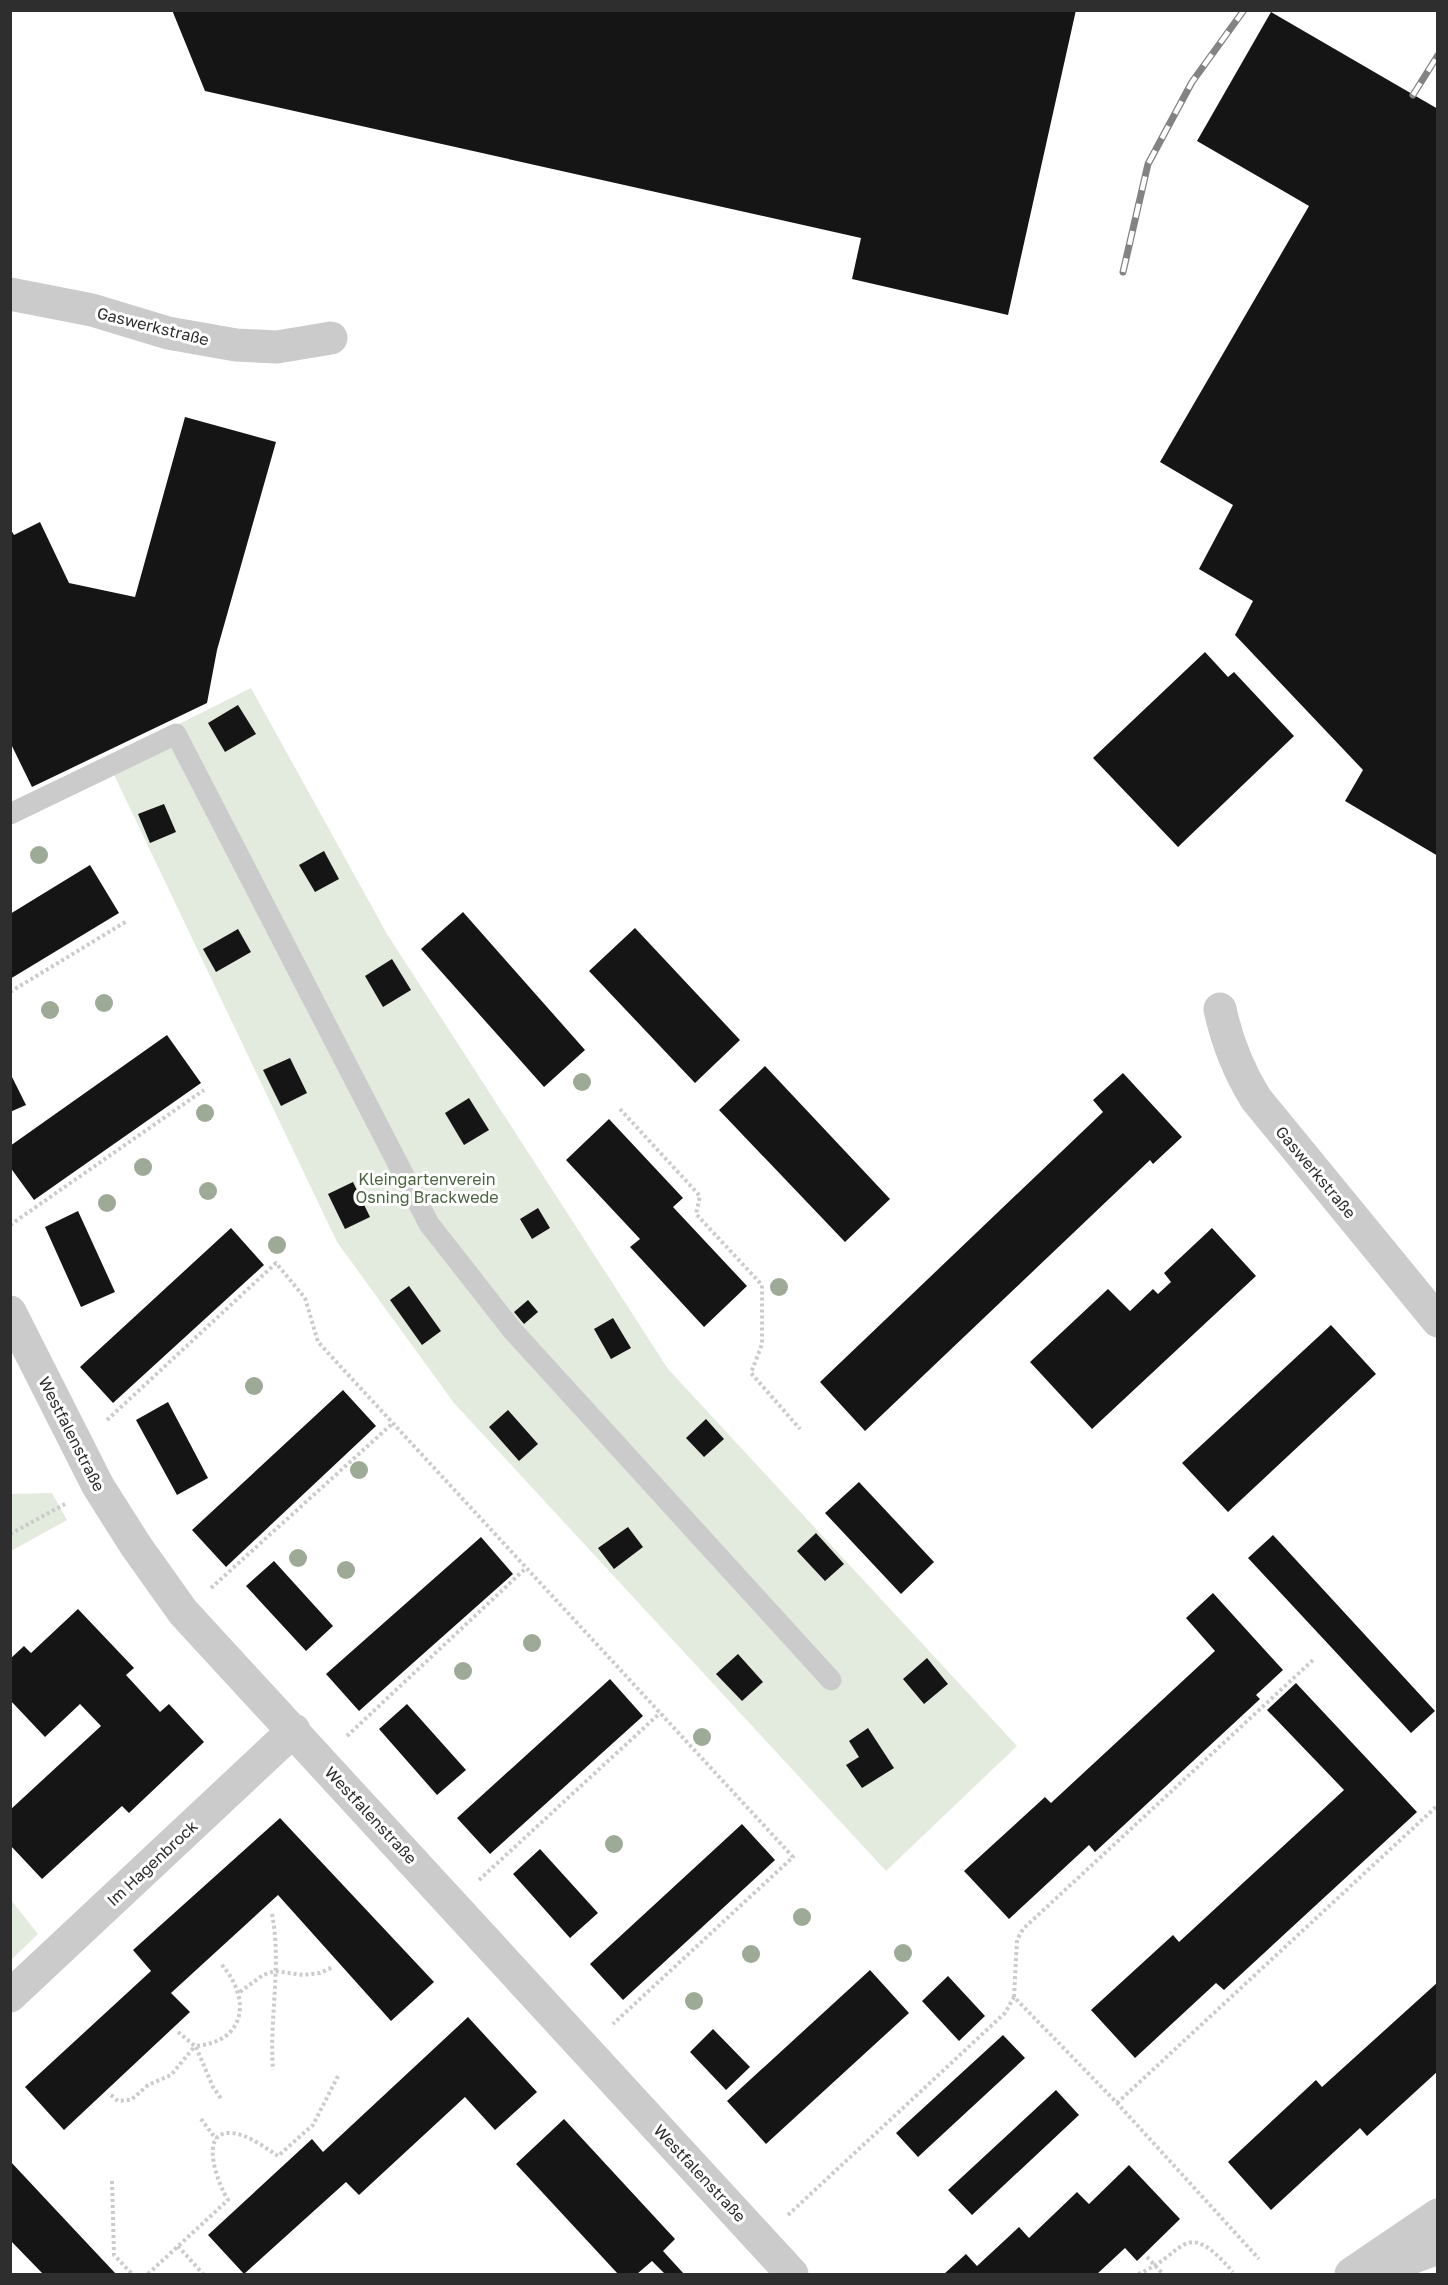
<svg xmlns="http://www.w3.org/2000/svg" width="1448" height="2285" viewBox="0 0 1448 2285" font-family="'Golos Text',sans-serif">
	<rect width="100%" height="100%" fill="#fff"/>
	<path fill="#e3eade" d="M251,688l136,246 281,435 349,377 -131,125 -432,-468 -117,-161 -230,-482z
		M52,1493l15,27 -56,31v-57z
		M11,1900l27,34 -27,26 -1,-60z"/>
	<path fill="#151515" d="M172,10h904l-68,305 -156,-36 9,-41 -656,-147z
		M1271,12l167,97v747l-93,-55 18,-31 -128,-135 18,-34 -54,-32 34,-64 -73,-43 149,-256 -112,-65z
		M185,417l91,25 -59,208 -10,53 -175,84 -22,-45v-214l4,7 26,-13 29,61 66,14z
		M1205,652l23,25 6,-5 60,64 -116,111 -85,-89z
		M238,705l18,29 -31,18 -17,-29z
		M164,804l12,28 -26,11 -12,-29z
		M324,851l15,28 -24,13 -16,-27z
		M90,865l29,48 -109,66v-65z
		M463,912l122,138 -41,37 -123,-138z
		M635,928l105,112 -45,43 -106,-112z
		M238,929l13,23 -35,20 -13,-23z
		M392,959l19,31 -28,17 -18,-31z
		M167,1035l34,48 -167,117 -24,-33v-21z
		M290,1058l17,35 -26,13 -18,-36z
		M765,1066l125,133 -45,43 -126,-132z
		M10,1073l16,32 -16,7z
		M1123,1073l59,64 -29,27 -3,-4 -285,271 -45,-49 283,-270 -10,-12z
		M469,1098l20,32 -25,15 -19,-32z
		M609,1119l74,79 -10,9 74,79 -43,41 -74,-80 10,-8 -74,-79z
		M353,1182l17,35 -25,12 -17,-35z
		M538,1208l12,20 -18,11 -12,-20z
		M78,1211l37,81 -34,15 -36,-80z
		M231,1228l33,37 -151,138 -33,-36z
		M1212,1228l44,48 -164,153 -62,-67 78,-73 22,22 23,-22 5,5 13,-12 -7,-9z
		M409,1286l32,45 -19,14 -32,-45z
		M528,1300l10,12 -14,12 -10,-12z
		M613,1318l18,30 -20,11 -17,-30z
		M1331,1325l45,49 -148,138 -46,-49z
		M343,1390l33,36 -150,141 -34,-37z
		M168,1402l40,76 -31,17 -41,-75z
		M508,1410l30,34 -19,17 -30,-34z
		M706,1419l18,20 -20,18 -18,-19z
		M859,1482l75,80 -33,32 -76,-81z
		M628,1527l15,20 -29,22 -16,-21z
		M816,1533l28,31 -19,17 -28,-30z
		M1273,1535l162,176 -24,22 -163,-175z
		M481,1537l32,37 -154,137 -33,-37z
		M274,1561l59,65 -27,25 -60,-65z
		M1213,1593l70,77 -27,25 4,4 -165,153 -6,-7 -80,74 -45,-48 81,-74 6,6 164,-152 -29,-33z
		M78,1609l56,59 -8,7 34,37 9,-8 35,38 -75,71 -7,-7 -80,73 -32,-34v-35l91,-84 -21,-22 -35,33 -35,-37v-41l14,-13 7,7z
		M738,1654l25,28 -21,19 -26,-27z
		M927,1658l21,26 -24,20 -21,-25z
		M610,1679l33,37 -153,138 -33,-36z
		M1296,1683l121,129 -193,178 -8,-7 -81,75 -44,-48 82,-75 6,7 165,-152 -77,-80z
		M407,1704l59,66 -29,25 -58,-66z
		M868,1728l26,40 -32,20 -16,-23 13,-8 -10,-16z
		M280,1818l154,164 -43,39 -113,-126 -107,98 19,19 -126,118 -39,-43 126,-116 -18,-21z
		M742,1824l33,36 -152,140 -33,-36z
		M540,1849l58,64 -28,25 -57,-64z
		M870,1970l39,43 -143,131 -39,-43z
		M948,1976l37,40 -26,25 -37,-40z
		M1438,1982v89l-71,65 -7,-8 -89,82 -43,-48 88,-82 6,7z
		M468,2017l69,75 -42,38 -30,-33 -106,98 -13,-13 -102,92 -36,-39 104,-96 11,13z
		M713,2029l37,38 -24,23 -36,-38z
		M1003,2035l22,23 -107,99 -22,-24z
		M1056,2090l23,25 -107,100 -24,-25z
		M564,2119l111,120 -12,12 21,23h-19l-13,-13 -15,13h-19l-102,-110z
		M10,2161l59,63 47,50h-73l-33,-34z
		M1129,2165l51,54 -43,42 -12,-13 -28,26h-153l22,-20 11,12 42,-39 10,11 48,-46 12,12z"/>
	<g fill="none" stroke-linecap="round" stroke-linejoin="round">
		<path stroke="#cbcbcb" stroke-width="4" stroke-dasharray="3 3" stroke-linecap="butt" d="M10,992l117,-71
			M620,1109l80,87 -4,18 66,71v59l-11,29 49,56
			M10,1225l194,-135
			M107,1420l169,-157 29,35 13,44 475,515 -180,167
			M10,1534l55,-30
			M211,1588l182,-165
			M347,1736l179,-168
			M479,1880l181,-167
			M272,1914c10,51 -3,104 1,156
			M240,1992l23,-17 12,-4 28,4 17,-2 13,-6
			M1014,1997l3,-57 6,-11 290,-269
			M178,2032l17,14c53,-4 56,-50 25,-83
			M196,2047l17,40 9,13
			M111,2095l7,6 13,-1 17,-15 23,-10 24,-29
			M1117,2103l321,-298
			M201,2119l15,20
			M112,2181l2,74 18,19
			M788,2215l217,-202 9,-16 103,106 142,156
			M178,2246l25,28
			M1147,2257l16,17
			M148,2274l80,-74c-9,-14 -31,-69 3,-67 17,1 33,14 47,23l35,-31 26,-51
			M1138,2274c49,-20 45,-59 95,-2"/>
		<path stroke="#cbcbcb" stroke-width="21" d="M10,814l166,-80 253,490 84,107 318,349"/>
		<path stroke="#cbcbcb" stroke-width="33" d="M10,294l82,16 76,23 68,12 41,2 54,-9
			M1220,1009c7,33 18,61 36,90l182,222
			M10,1312l88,174 38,60 47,66 609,662
			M10,1996l284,-266"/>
		<path stroke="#cbcbcb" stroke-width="33" d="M1381,2269l57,-21
			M1351,2274l87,-59"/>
		<g stroke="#838383" stroke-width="7">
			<path id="rail" d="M1413,95l25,-40
				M1123,272l25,-108 44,-82 52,-72"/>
		</g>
		<use href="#rail" stroke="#fff" stroke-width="4.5" stroke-dasharray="14" stroke-linecap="butt"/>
	</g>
	<g fill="#9daa96">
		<circle cx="39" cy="855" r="9"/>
		<circle cx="104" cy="1003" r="9"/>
		<circle cx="50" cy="1010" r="9"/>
		<circle cx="582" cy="1082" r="9"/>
		<circle cx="205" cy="1113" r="9"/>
		<circle cx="143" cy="1167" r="9"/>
		<circle cx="208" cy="1191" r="9"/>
		<circle cx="107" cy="1203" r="9"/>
		<circle cx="277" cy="1245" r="9"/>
		<circle cx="779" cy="1287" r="9"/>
		<circle cx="254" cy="1386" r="9"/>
		<circle cx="359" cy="1470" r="9"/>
		<circle cx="298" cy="1558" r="9"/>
		<circle cx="346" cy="1570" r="9"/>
		<circle cx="532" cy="1643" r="9"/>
		<circle cx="463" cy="1671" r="9"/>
		<circle cx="702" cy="1737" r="9"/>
		<circle cx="614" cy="1844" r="9"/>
		<circle cx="802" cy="1917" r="9"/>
		<circle cx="903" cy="1953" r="9"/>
		<circle cx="751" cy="1954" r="9"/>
		<circle cx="694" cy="2001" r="9"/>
	</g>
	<g text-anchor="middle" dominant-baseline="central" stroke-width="6" stroke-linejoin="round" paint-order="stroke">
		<g font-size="16" fill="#2e2e2e" stroke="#fff">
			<text transform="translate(153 326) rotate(14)">Gaswerkstraße</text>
			<text transform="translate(1316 1172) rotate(50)">Gaswerkstraße</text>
			<text transform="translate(72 1434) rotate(63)">Westfalenstraße</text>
			<text transform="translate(371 1815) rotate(47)">Westfalenstraße</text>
			<text transform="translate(152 1863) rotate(-43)">Im Hagenbrock</text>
			<text transform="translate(700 2173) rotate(47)">Westfalenstraße</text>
		</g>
		<g font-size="16" fill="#4c6541" stroke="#fff">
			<text x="427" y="1179">Kleingartenverein<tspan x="427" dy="18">Osning Brackwede</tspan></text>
		</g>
	</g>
	<rect width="1448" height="2285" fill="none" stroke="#2e2e2e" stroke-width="24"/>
</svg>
